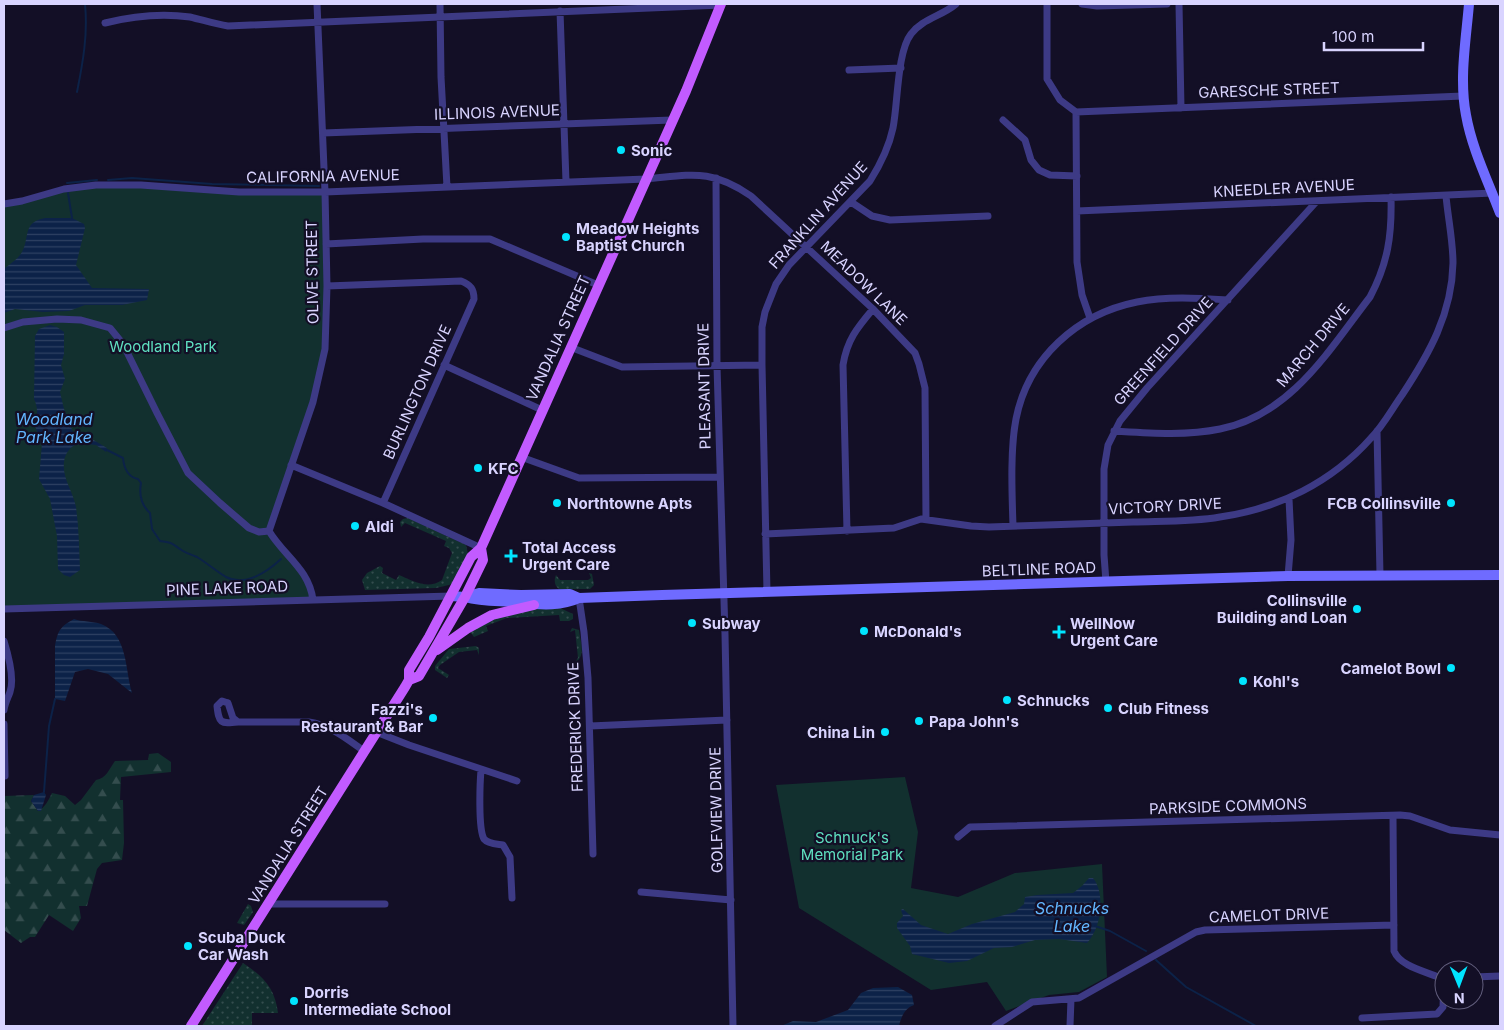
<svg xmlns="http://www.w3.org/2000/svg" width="1504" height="1030" viewBox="0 0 1504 1030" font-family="Inter,sans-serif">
	<defs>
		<pattern id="grass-dots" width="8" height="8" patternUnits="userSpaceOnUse" patternTransform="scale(1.25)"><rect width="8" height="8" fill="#12302f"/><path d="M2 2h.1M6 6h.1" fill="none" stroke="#344d4e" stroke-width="1.8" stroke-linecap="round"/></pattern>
		<pattern id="forest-firs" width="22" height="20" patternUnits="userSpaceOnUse" patternTransform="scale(1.25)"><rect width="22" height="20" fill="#12302f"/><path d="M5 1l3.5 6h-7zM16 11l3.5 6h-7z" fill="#344d4e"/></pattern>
		<pattern id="water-rules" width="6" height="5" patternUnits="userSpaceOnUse" patternTransform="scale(1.25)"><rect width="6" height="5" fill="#0c2248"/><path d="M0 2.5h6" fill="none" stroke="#2f4163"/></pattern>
	</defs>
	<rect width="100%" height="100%" fill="#130f26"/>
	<path fill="url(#grass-dots)" d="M408,518l58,27 2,9 -15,30 -17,4 -71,2 -3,-10 5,-7 13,-7 3,2 -1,5 14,7 3,-5c14,6 29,15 43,5l10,-27 -3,-5 -5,-2 2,-5 -41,-18 -4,4 -1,-5 3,-3z
		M589,573l3,1 2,11 -4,4h-31c-5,-3 -5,-10 -3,-14l4,5h28l3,-2z
		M560,608l13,6v5l-4,2h-9l-1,-6 -52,3 -21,8 2,5 -14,6 -4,-5 13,-10 46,-13z
		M572,628l7,2c1,11 8,27 -5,33l4,-5 -3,-28 -5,2z
		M476,646l3,2v7l-2,-5 -18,2 -19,13 -2,3 11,7 -2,3 -12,-8v-4l14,-17z
		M248,904l3,2 2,6 -9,13 -7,-2z
		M243,963c20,13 32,25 35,50h-26v13h-50z"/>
	<path fill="url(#forest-firs)" d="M158,753l13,9v10l-50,5 -1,23h3l1,43 -2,17 -20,3 -5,6 -10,37h-8l2,12 -8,13 -24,-16 -14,22h-5l-9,6 -17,-13v-134l30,-1 -3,6 7,10c7,-3 11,-12 14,-18l13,3 10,9 6,-5 15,-20c11,-2 13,-11 19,-19l33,-1 1,-6z"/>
	<path fill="#12302f" d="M126,185l199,7 2,139 -9,52 -49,148 42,56 2,13 -309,8v-405l68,-15z
		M905,777l13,55 -7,56 47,9 57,-24 87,-9 5,113 -28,15 -30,3 -43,16 -19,-29 -56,8 -132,-82 -23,-123z"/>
	<path fill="url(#water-rules)" d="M45,218h27l12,6 1,4 -9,37 16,23 57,1 -2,11 -25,5h-37l-16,6 -26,1 -28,-3 -11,4v-44c6,-5 14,-10 18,-17 8,-14 0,-30 23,-34z
		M50,325l7,2 7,5v22l-3,11 4,14 -5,13 4,17 9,23 12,3 22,13 -1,4 -10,-7 -19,-2c-7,5 -12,10 -13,19 -2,16 9,29 12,45 3,21 3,42 4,63l-10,7 -6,-2 -6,-6 -1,-33 -7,-37 -11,-20 3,-36 -8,-19c4,-8 4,-17 0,-25l1,-63 4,-7z
		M74,619c8,3 19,2 27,5 27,10 24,46 31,69l-24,-19 -20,-5 -13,3 -10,29 -10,-2v-53c3,-16 5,-19 19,-27z
		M44,792l2,3 -5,16h-3l-7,-10 3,-6z
		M1089,878h4c13,16 8,51 -6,65l-28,-4 -24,1 -23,7 -18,1 -27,13 -18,2 -37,-9 -2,-8 -13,-18v-5l6,-7 -2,-6 2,-1 18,16 27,9 24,-10 43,-12 9,-8 1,-7 12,-2 36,-2 9,-7z
		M898,987l14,8 2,10c-9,3 -13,12 -15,21h-118l12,-5 23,1 32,-12 13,-17 12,-5z"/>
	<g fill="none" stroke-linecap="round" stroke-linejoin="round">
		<path stroke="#0c2248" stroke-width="2" d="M77,92c6,-30 11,-58 8,-88
			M108,180l24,-2 80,6 107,2
			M67,183l30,-3
			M68,193l4,25
			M107,450l16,8c1,10 5,19 15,21l3,4c-2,11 0,22 9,30l2,16 8,12c16,2 11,3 23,10 5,3 10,4 14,6 10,6 19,14 29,20 19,10 41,-5 55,-18
			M44,792l5,-66 6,-27
			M1095,926l15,5 36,20
			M1156,960l30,27 70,39"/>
		<path stroke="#3d3a85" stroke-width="7" d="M440,4l1,73 6,110
			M1047,4v75l13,21 16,12
			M1082,4l15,2 70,-2
			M1179,4l2,104
			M560,11l6,171
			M105,23c28,-7 56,-10 85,-6 13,3 25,7 38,9l493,-21
			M849,70l52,-2
			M1076,112l387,-16
			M1076,112l1,150 5,33 8,23
			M1003,120l22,20 6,20 8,10 11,5 27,1
			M323,133l349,-13
			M716,178l1,188 8,268 8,392
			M851,202l21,14 18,4 98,-4
			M4,204l18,-3 42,-12 32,-4h45l98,7h86l321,-13c45,-4 65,-11 105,17l122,113 42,44 4,11 6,24 1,131
			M1077,211l416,-18
			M326,244l97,-5h67l108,46
			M327,286l134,-5c10,4 13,8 13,18l-91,204
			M4,328l19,-6 34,-3 24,1 29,8 13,16 34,69 31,60 32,30 29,25 10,4 10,-1
			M570,347l52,20 140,-2
			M444,365l98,45
			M1114,431c34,2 72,5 106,-2 71,-14 109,-79 150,-132 18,-34 22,-62 21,-100
			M1377,431l3,144
			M521,457l58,21 141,-1
			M291,465l92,38 98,45
			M1013,526c-1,-32 -3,-76 3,-107 12,-61 61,-105 121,-117 29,-6 61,-4 91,-2
			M269,531l44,-129 12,-53 2,-63 -2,-94 -8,-188
			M269,531c15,25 40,38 44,69
			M847,531l-4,-166c4,-25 14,-37 30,-56
			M765,534l129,-6 27,-9 50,7 18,1c48,-2 96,-3 144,-5 29,-1 59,0 87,-5 58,-8 112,-35 151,-79 12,-12 21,-29 31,-43 27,-41 50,-81 51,-132 0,-22 -5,-45 -7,-67
			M1288,576l3,-36 -2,-41
			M1106,582l-2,-27v-86l4,-24 12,-24 27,-33 170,-187
			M767,592l-5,-227v-38l3,-15 11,-28 13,-19 81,-84c10,-16 19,-34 23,-53 5,-25 4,-76 18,-94 11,-15 31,-18 45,-30
			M579,598l5,34 4,46 5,176
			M4,609l447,-13
			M4,641c4,13 11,37 6,51 -2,6 -5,11 -6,18
			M222,701l6,2 5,15 5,4c-18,2 -19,1 -21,-16z
			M228,703l5,15 4,4h72c21,3 38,17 55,29
			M4,724l1,52
			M590,726l137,-6
			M376,732l33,13 108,36
			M481,770c-1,12 -3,59 3,69 4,5 13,5 19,6l7,12 2,41
			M1393,816l1,135c6,15 30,20 44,26h6
			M958,837l12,-10 430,-12 10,1 40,14 50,5
			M641,892l90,8
			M268,904h117
			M1474,977l26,-1
			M1362,1018l75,-4 6,-7 1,-30
			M995,1026l37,-24 47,-4 117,-66 9,-2 189,-5
			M1070,1026l1,-27"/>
		<path stroke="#6f6bff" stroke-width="10" d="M1469,4c-3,36 -10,75 -3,111 6,34 22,66 34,98
			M451,596l14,1 14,-4 42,2 49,-1 9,4
			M465,597c21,6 38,3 59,6 18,2 38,3 55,-5l83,-3 626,-19 212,-1"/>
		<path stroke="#c25bff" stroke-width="10" d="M437,650l31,-22 24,-13 42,-10
			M409,680l10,-4 46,-79 18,-37 -2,-12
			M191,1026l214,-339 4,-7v-10l20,-33 42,-80 10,-9 205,-457 35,-87"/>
	</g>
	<g fill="#00e5ff" stroke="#130f26" stroke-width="2">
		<circle cx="621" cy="150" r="5"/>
		<circle cx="566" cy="237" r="5"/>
		<circle cx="478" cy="468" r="5"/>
		<circle cx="557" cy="503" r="5"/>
		<circle cx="1451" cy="503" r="5"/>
		<circle cx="355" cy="526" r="5"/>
		<path d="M508.5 548.5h5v5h5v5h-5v5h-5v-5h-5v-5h5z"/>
		<circle cx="1357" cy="609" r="5"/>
		<circle cx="692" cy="623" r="5"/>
		<circle cx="864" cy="631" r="5"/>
		<path d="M1056.5 624.5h5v5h5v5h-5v5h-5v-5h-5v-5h5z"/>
		<circle cx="1451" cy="668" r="5"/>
		<circle cx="1243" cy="681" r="5"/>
		<circle cx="1007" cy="700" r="5"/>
		<circle cx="1108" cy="708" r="5"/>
		<circle cx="433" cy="718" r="5"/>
		<circle cx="919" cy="721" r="5"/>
		<circle cx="885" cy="732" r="5"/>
		<circle cx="188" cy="946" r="5"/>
		<circle cx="294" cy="1001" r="5"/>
	</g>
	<g text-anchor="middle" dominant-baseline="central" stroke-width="4.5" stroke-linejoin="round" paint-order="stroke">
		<g font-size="15" fill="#d9d4ff" stroke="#130f26">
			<text transform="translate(1269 90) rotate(-2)">GARESCHE STREET</text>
			<text transform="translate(497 112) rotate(-2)">ILLINOIS AVENUE</text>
			<text transform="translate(323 176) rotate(-1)">CALIFORNIA AVENUE</text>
			<text transform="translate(1284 188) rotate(-3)">KNEEDLER AVENUE</text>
			<text transform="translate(818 215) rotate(-48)">FRANKLIN AVENUE</text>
			<text transform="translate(312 272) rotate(-91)">OLIVE STREET</text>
			<text transform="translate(864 283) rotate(44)">MEADOW LANE</text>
			<text transform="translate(558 338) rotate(-66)">VANDALIA STREET</text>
			<text transform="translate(1313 345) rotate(-50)">MARCH DRIVE</text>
			<text transform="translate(1163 351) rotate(-48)">GREENFIELD DRIVE</text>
			<text transform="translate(704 386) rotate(-91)">PLEASANT DRIVE</text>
			<text transform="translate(417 392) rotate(-66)">BURLINGTON DRIVE</text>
			<text transform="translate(1165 506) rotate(-3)">VICTORY DRIVE</text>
			<text transform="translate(1039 569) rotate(-2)">BELTLINE ROAD</text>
			<text transform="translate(227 588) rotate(-2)">PINE LAKE ROAD</text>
			<text transform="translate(575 727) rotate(-92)">FREDERICK DRIVE</text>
			<text transform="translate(1228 806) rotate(-2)">PARKSIDE COMMONS</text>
			<text transform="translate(716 810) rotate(-91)">GOLFVIEW DRIVE</text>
			<text transform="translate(288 845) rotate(-58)">VANDALIA STREET</text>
			<text transform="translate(1269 915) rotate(-2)">CAMELOT DRIVE</text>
		</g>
		<g font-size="15" font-weight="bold" fill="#d9d4ff" stroke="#130f26" text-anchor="start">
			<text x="631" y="150">Sonic</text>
			<text x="576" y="228">Meadow Heights<tspan x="576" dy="17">Baptist Church</tspan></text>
			<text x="488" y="468">KFC</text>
			<text x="567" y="503">Northtowne Apts</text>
			<text x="1441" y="503" text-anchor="end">FCB Collinsville</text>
			<text x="365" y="526">Aldi</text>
			<text x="522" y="547">Total Access<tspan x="522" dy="17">Urgent Care</tspan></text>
			<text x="1347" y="600" text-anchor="end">Collinsville<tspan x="1347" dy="17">Building and Loan</tspan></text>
			<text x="702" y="623">Subway</text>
			<text x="1070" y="623">WellNow<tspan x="1070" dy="17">Urgent Care</tspan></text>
			<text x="874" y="631">McDonald's</text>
			<text x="1441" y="668" text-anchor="end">Camelot Bowl</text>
			<text x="1253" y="681">Kohl's</text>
			<text x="1017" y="700">Schnucks</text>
			<text x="1118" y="708">Club Fitness</text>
			<text x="423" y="709" text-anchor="end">Fazzi's<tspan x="423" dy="17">Restaurant &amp; Bar</tspan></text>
			<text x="929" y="721">Papa John's</text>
			<text x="875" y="732" text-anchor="end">China Lin</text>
			<text x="198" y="937">Scuba Duck<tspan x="198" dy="17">Car Wash</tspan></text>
			<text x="304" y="992">Dorris<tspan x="304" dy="17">Intermediate School</tspan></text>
		</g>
		<g font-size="15" fill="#5fe0c0" stroke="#130f26">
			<text x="163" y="346">Woodland Park</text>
			<text x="852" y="837">Schnuck's<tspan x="852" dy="17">Memorial Park</tspan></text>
		</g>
		<g font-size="16" font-style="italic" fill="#62b6ff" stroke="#130f26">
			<text x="54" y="419">Woodland<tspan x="54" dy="18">Park Lake</tspan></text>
			<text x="1072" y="908">Schnucks<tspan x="1072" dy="18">Lake</tspan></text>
		</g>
	</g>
	<rect width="1504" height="1030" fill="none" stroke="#d9d4ff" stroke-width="10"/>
	<g transform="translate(1459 985) rotate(179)"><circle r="24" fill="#130f26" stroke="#625e7d"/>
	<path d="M0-4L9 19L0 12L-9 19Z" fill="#00e5ff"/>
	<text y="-8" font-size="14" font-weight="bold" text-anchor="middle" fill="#d9d4ff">N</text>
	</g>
	<path d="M1324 42v8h99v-8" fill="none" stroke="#d9d4ff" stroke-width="2.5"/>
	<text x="1332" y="42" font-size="15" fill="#d9d4ff" stroke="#130f26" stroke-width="4" paint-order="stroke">100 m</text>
</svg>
